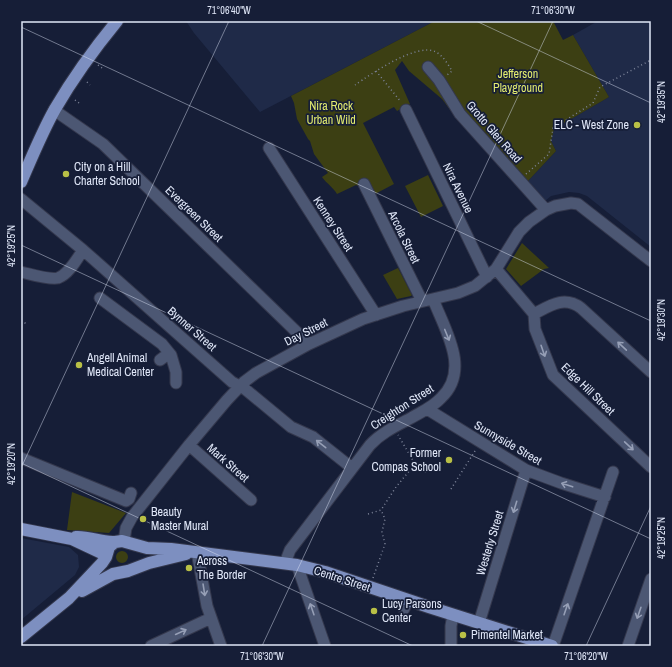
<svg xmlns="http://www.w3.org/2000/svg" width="672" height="667" viewBox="0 0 672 667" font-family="'Archivo Narrow',sans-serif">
	<rect width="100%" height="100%" fill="#161e37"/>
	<path fill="#1f2a48" d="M186,21h249l-175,91 -66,-79z
		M598,21h53v226l-64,-51 -8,-3 -10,-1 -18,4 -6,5 -17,-20 28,-30 -5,-10 3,-12 55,-32 -36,-62z
		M21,538l48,9 9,8 1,12 -4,8 -54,45z"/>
	<path fill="#3c3f13" d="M435,21h118l10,19 10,-5 36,62 -55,32 -3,12 5,10 -28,30 -45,-51 -29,-15 -12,-16 -33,-28 -7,-10 -7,9 15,34 -13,7 -3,-4 -31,16 31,61 -19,10 -19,-9 -19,9c-4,-7 -10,-10 -15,-17l6,-4 -14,-19 -4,-13 -2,-2 -11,-20 -3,-16 -3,-7z
		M428,175l15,31 -22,11 -16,-31z
		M522,243l27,25 -5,1 -23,17 -15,-17z
		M398,268l14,27 -1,1 -14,3 -14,-24z
		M72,492l54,21 -17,20 -42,-3z
		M116 557a6 6 0 1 1 12 0a6 6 0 1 1-12 0Z"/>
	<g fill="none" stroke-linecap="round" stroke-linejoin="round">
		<g stroke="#34384d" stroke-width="13">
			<path id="minor" d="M428,67l11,13 21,34 86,96
				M54,110l49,34 206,200
				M406,110l81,167
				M269,148l107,167
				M364,184l58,117
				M21,199l62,51 149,132 13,7 46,38 22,10 39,31
				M496,269l38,45
				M21,272c9,2 28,8 37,6 11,-4 19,-19 25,-28
				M100,298l62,46 9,11 -7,2 -4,3
				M534,314l1,15 18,46 98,92
				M534,314c15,-8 30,-19 47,-6l70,64
				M171,355l5,17v11
				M427,409l99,61 35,13 44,14
				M189,445l62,55
				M21,458l105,43 3,-2 2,-6
				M124,541l2,-13 6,-11 57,-72 38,-45 17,-18 12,-9 53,-29 54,-25 40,-13 55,-13 17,-7 21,-17 23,-37 10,-10 17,-12 9,-4 16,-3 7,1 73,57
				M197,552l10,54 14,40
				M285,563l5,-13 80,-105c11,-12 26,-19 41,-27 10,-6 22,-11 30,-20 30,-28 4,-68 -8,-99
				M297,565l28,81
				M404,609l3,-9
				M479,623l47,-153
				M151,646l60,-28
				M451,646v-20l2,-11
				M553,646l60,-174
				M628,646l23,-67"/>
		</g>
		<g stroke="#34384d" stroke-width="14">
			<path id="major" d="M21,182c11,-25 21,-50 34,-73 18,-31 39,-60 62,-88
				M21,529l51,10 34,16
				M76,537c13,-1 25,6 39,5
				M82,591l31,-17 15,-3 21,-8 37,-9
				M21,637l48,-39 33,-35 4,-6 3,-10 6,-5 7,-1 25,7 24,1 126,16 28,7 104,35 123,39"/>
		</g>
		<path stroke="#7d8499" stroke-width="1.5" stroke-dasharray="1 3" stroke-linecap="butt" d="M98,65l4,3
			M376,71l25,31
			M87,82l3,3
			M355,85c16,-11 62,-43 81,-33 7,4 12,12 16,19l-5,4
			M75,100l4,3
			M526,174l23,-20 4,-26 40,-25 7,-16 51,-27
			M21,321l6,3
			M415,464l12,5 -3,6
			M451,489l24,-38
			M368,514l13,-4 15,-23 19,-23 -17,-29
			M373,578l12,-34 -3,-12 3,-13 -4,-9"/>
		<use href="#minor" stroke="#4c5773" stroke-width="11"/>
		<use href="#major" stroke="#7d8fc0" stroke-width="12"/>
	</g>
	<defs><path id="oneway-shaft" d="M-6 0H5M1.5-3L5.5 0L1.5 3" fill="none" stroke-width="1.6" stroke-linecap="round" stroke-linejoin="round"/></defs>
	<g stroke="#969fb6">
		<use href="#oneway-shaft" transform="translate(447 335) rotate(68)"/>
		<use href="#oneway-shaft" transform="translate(622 346) rotate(-137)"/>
		<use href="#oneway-shaft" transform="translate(543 351) rotate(71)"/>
		<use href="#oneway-shaft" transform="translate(321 444) rotate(-142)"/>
		<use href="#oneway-shaft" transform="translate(629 446) rotate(43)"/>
		<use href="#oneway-shaft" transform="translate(567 485) rotate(-162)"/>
		<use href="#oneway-shaft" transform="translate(515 507) rotate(107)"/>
		<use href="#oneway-shaft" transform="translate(204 590) rotate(81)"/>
		<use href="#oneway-shaft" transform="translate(312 609) rotate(-109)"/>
		<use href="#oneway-shaft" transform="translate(566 609) rotate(-71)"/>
		<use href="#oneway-shaft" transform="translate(639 613) rotate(109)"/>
		<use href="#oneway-shaft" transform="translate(181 632) rotate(-25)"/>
	</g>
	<path fill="none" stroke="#e0e7f8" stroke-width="1" stroke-opacity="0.45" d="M476,21l175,82M21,27l630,294M21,245l630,294M21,463l392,183M21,468l208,-447M262,646l291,-625M586,646l65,-140"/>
	<g fill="#b9c046" stroke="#161e37" stroke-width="1.5">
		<circle cx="637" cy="125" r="4"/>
		<circle cx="66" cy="174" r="4"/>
		<circle cx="79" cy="365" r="4"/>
		<circle cx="449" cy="460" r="4"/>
		<circle cx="143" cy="519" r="4"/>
		<circle cx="189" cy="568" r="4"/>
		<circle cx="374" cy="611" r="4"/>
		<circle cx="463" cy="635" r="4"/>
	</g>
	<g text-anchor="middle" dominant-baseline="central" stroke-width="3.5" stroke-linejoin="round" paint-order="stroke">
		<g font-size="12" fill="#e3ec6f" stroke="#161e37">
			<text x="518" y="74">Jefferson<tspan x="518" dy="14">Playground</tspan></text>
			<text x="331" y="106">Nira Rock<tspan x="331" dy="14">Urban Wild</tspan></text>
		</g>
		<g font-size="12" fill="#e0e7f8" stroke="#161e37" text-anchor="start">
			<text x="629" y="125" text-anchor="end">ELC - West Zone</text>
			<text x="74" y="167">City on a Hill<tspan x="74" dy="14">Charter School</tspan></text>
			<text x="87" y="358">Angell Animal<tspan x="87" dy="14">Medical Center</tspan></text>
			<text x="441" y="453" text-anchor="end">Former<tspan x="441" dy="14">Compas School</tspan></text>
			<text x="151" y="512">Beauty<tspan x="151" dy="14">Master Mural</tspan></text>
			<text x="197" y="561">Across<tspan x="197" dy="14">The Border</tspan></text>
			<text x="382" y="604">Lucy Parsons<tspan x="382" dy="14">Center</tspan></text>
			<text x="471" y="635">Pimentel Market</text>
		</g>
		<g font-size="12" fill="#e0e7f8" stroke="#161e37">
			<text transform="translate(494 132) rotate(49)">Grotto Glen Road</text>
			<text transform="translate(458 188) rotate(64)">Nira Avenue</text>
			<text transform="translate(194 214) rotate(44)">Evergreen Street</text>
			<text transform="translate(333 224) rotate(57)">Kenney Street</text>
			<text transform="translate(404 237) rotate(64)">Arcola Street</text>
			<text transform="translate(192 329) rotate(41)">Bynner Street</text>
			<text transform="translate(306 332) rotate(-27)">Day Street</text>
			<text transform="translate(588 389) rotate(44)">Edge Hill Street</text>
			<text transform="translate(402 407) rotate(-33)">Creighton Street</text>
			<text transform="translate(508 443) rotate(30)">Sunnyside Street</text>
			<text transform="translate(228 463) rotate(41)">Mark Street</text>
			<text transform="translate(490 543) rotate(-73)">Westerly Street</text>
			<text transform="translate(342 579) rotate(18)">Centre Street</text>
		</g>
	</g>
	<rect width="672" height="667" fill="none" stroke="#161e37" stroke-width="44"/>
	<rect x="22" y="22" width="628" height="623" fill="none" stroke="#e0e7f8" stroke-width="1.5"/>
	<g font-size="10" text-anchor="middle" fill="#e0e7f8">
		<text x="229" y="14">71°06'40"W</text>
		<text x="553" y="14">71°06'30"W</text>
		<text transform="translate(661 102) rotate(-90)" y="4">42°19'35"N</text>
		<text transform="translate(11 246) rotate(-90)" y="4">42°19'25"N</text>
		<text transform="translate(661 320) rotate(-90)" y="4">42°19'30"N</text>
		<text transform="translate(11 464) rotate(-90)" y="4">42°19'20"N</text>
		<text transform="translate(661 538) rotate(-90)" y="4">42°19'25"N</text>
		<text x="262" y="660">71°06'30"W</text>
		<text x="586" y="660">71°06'20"W</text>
	</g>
</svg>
